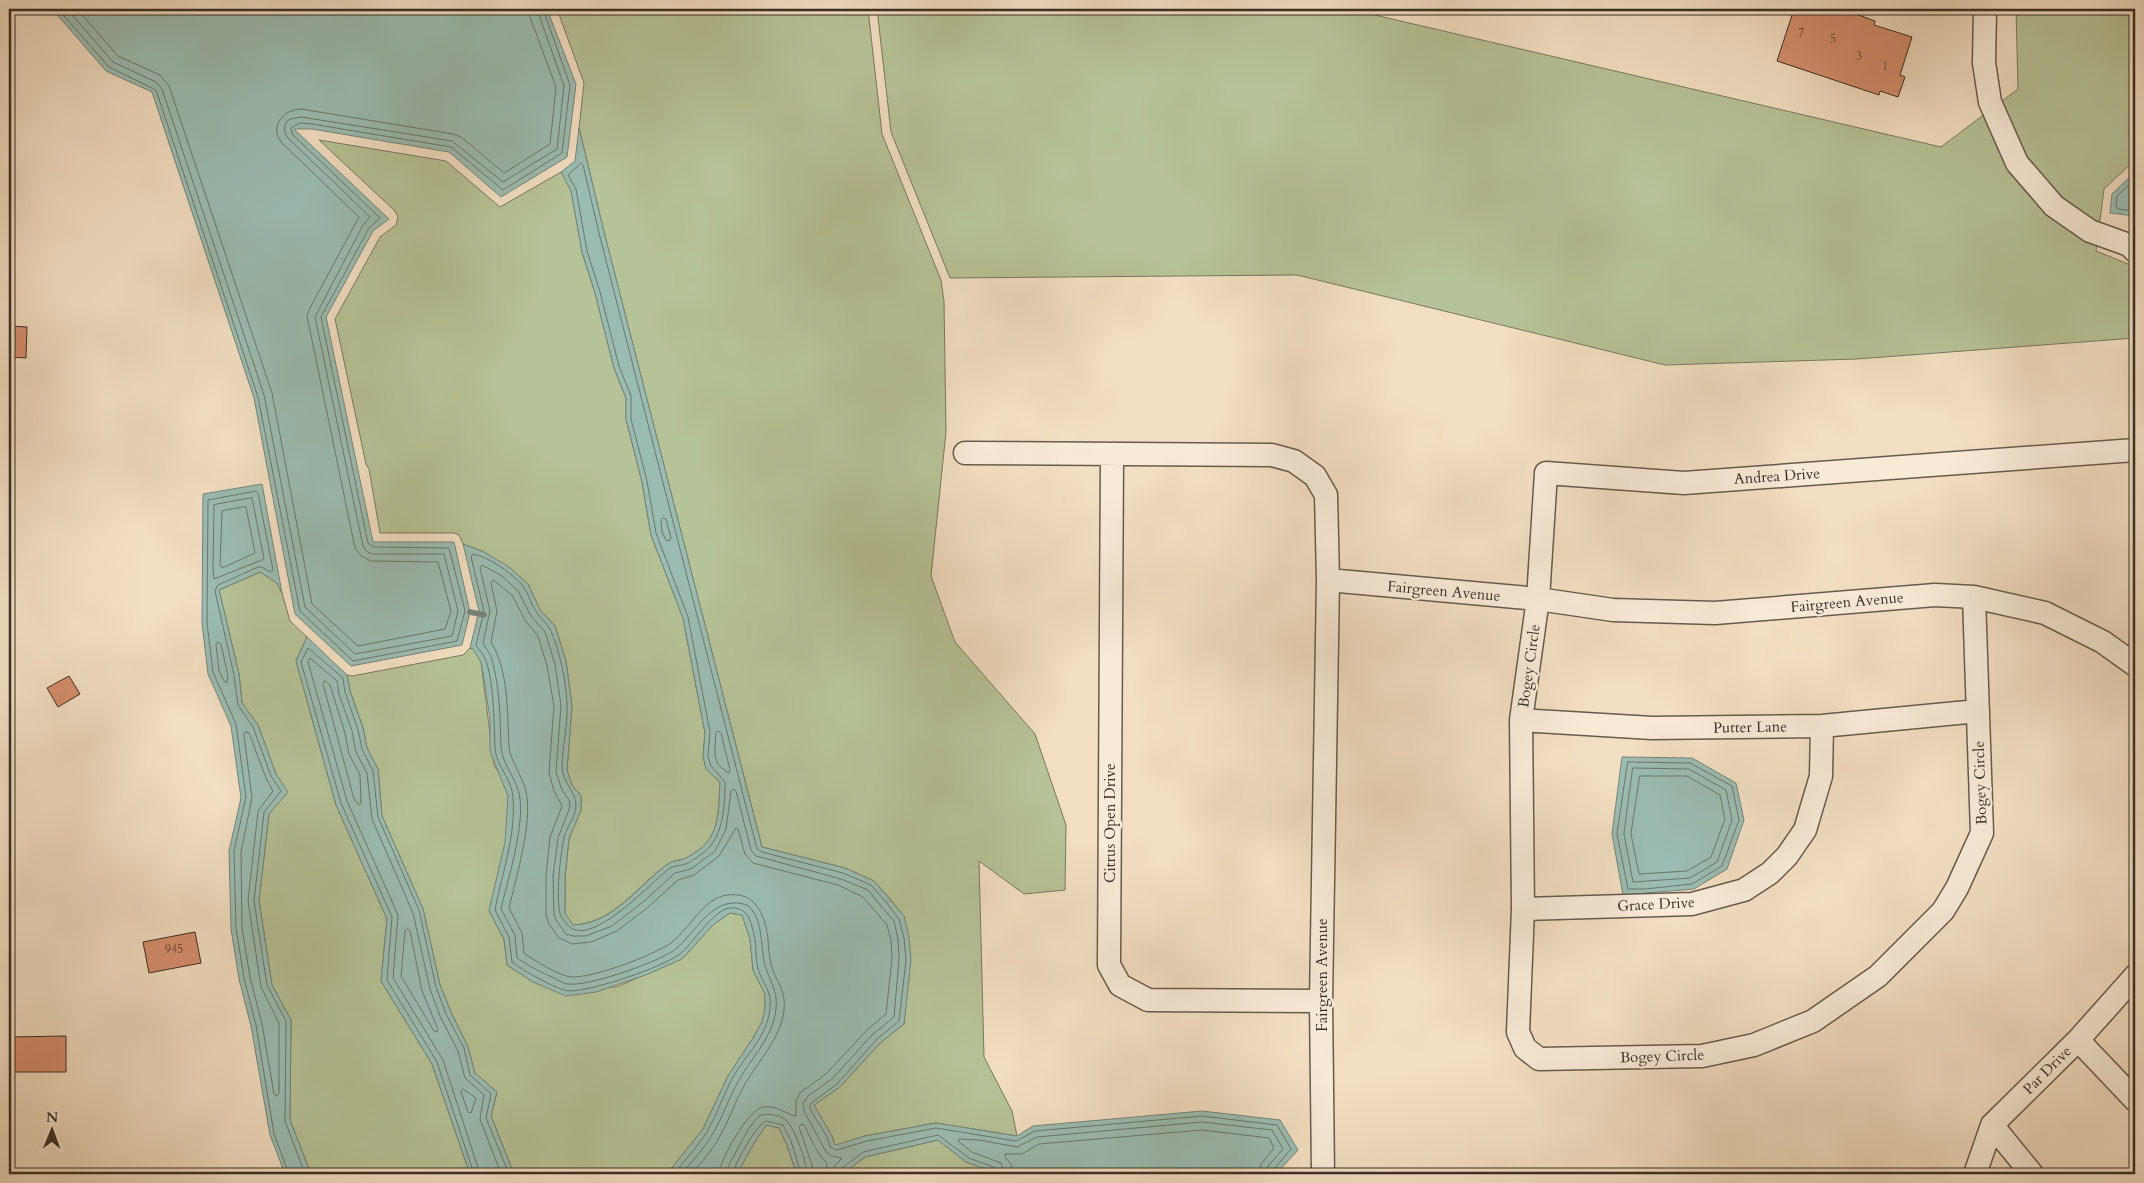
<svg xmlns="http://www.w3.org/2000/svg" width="2144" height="1183" viewBox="0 0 2144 1183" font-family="Cardo,serif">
	<rect width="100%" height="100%" fill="#f2dec2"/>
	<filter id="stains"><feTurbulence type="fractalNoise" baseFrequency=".004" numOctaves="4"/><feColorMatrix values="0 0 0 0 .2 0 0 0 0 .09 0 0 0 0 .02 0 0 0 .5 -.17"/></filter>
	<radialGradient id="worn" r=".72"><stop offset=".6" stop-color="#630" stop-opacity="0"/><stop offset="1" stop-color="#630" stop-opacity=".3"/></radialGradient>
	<path fill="#b6c297" stroke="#78785e" d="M557,9h311l14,125 59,146 3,21 2,131 -15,144 24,66 80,92 31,91 -1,65 -41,4 -45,-33 5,196 28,54 5,25 -81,-13 -71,13 -30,10 -3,-10 -18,-31 26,-18 40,-44 24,-19 2,-25 -2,-83 -14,-17 -16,-18 -29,-13 -83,-21 -158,-615 -25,-104 5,-45z
		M877,9h472l592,138 77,-58 -2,-80h119v151l-31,29 -8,62 37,15 2,3v69l-278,21 -192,6 -368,-90 -347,3 -59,-146z
		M319,140l127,21 54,46 61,-35 10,18 11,62 13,41 19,75 12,30v21l16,63 9,53 32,83 22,115 -2,23 3,13 14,13c-1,19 0,45 -13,60 -4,6 -15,13 -21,16 -6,3 -13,2 -18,6 -32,22 -53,59 -95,61l-8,-11v-37l4,-38 12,-29v-14l-9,-11 -5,-15 5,-64 -6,-45 -11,-35 -15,-16 -12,-26 -44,-32 -21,-8 -4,-9 -5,-2h-74l-11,-64 -3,-5 -31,-145 45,-82 16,-12 2,-8 -3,-6z
		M260,572l17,11 5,10 8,28 17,16 -11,24 40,144 51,114 -6,62 51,83 38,110h-159l-21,-54 1,-100 -19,-35 -13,-85 10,-86 18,-22 -11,-18 -18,-49 -16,-22 -3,-29 -20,-84z
		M470,648h3l8,14 13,103c6,10 13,20 14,32 5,38 -11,77 -19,114l15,28 3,26 26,17 14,5h69l66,-28 32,-35 16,-11 12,2 8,24 3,31 12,24v15l-3,13 -9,16 -25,38 -25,53 -36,45h-153l-23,-58 6,-24 -22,-19 -7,-26 -17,-35 -11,-27 -17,-76 -41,-93 -4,-47 -11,-21 -4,-20 -13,-37 -3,-16 5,1 111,-21z
		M766,1125l13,3 7,15 11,31h-60l16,-29z
		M938,1140l28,22 34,12h-158l23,-17z"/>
	<path fill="#9bbcb2" stroke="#74847a" d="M52,9h495l29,75 -9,73 -66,40 -52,-45 -137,-23h-18l95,90 -16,12 -47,86 47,225h81l16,70 -8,33 -111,21 -56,-52 -41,-216 -102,-306 -46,-21z
		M579,128l25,104 158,615 83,21 29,13 30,35 5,21 2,23 -7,64 -24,19 -40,44 -26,18 18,31 3,9 30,-9 71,-13 81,13 16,-10 169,-15 78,9 18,30 -22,24h-276l-34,-12 -28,-22 -73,17 -23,17h-45l-11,-31 -7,-15 -13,-3 -13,20 -16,29h-70l36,-45 25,-53 25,-38 9,-16 3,-13v-15l-12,-24 -3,-31 -8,-24 -12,-2 -16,11 -32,35 -34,15 -52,18 -30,4 -33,-14 -26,-17 -3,-26 -15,-28 16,-69 3,-46 -18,-45v-31l-6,-42 -3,-16 -8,-13 -3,-1 9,-37 -16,-67 21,8 25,15 19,17 12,26 15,16 11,35 6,45 -5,64 5,15 9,11v14l-12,29 -4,38v36l8,12c41,-1 64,-39 95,-61 5,-4 12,-3 18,-6 6,-3 17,-10 21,-16 13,-15 12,-41 13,-60l-14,-13 -3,-13 2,-23 -22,-115 -32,-83 -9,-53 -16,-63v-21l-12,-30 -19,-75 -13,-41 -11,-61 -10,-19 14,-11z
		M2135,172v44l-25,-3 2,-19z
		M262,484l20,109 -5,-10 -17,-11 -41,18 20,84 3,29 16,22 18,49 12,18 -19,22 -10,87 13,84 19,35 -1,100 21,54h-26l-15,-39 -19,-109 -12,-47 -8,-50 -2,-78 12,-53 -10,-72 -23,-52 -6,-51 1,-129z
		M307,637l40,38 3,16 13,37 4,20 11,21 4,47 41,93 17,76 11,27 17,35 7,26 22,19 -6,24 23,58h-44l-38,-110 -51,-83 6,-62 -51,-114 -40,-144z
		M1622,757l70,1 44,25 8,37 -17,49 -33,20 -71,6 -11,-61z"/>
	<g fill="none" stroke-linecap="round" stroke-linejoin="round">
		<path stroke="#6a766c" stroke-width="1" d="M58,9l51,58 47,23 102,307 42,214 53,50 104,-20 8,-30 -16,-63 -75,-1 -6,-4 -47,-226 48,-89 11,-10 -88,-84 -1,-6 8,-5 13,1 139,23 52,43 59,-37 8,-68 -27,-76
			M67,9l46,53 43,20 6,7 102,306 41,212 50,47 97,-18 6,-25 -14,-57h-72l-6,-3 -3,-5 -48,-229 48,-92 7,-8 -82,-79c-5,-7 -5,-14 2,-19l11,-2 151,24 51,41 54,-33 7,-63 -27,-77
			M77,9l41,47 42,19 9,11 103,307 40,211 46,42 87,-17 6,-18 -13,-49 -67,-1 -10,-5 -6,-8 -48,-232 3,-8 49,-91 -77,-74c-13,-16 0,-33 19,-34l152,25 8,3 43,36 46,-29 6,-57 -26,-70 -1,-8
			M2135,179l-18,17 -1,10 2,3 17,2
			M252,498l12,61 -50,20 -1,-9 1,-65z
			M246,507l9,46 -33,15 -2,-3 2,-54z
			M663,518l3,1 5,19 -2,3 -3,-1 -4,-8 -1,-12z
			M218,642l3,2 7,32 -1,7 -3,-2 -5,-10 -3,-26z
			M325,681l5,4 15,48 4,21 11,21 1,28 -2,2 -5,-6 -31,-115z
			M718,731l3,2 9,37 -1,3c-18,-9 -14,-23 -13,-40z
			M246,732l3,1 17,45 7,13 -15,20 -10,90 13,86 18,36v70l-2,3 -3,-2 -12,-70 -12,-47 -8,-49 -1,-76 11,-54 -8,-63z
			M1628,762l62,1 42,23 7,34 -17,46 -30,18 -47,5h-17l-11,-55z
			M1633,768l56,1 37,21 6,30 -15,42 -27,16 -57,4 -9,-48z
			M1640,776h47l33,19 5,24 -14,38 -24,14 -48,3 -8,-40z
			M407,929l3,2 12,60 16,38 -1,3 -3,-1 -33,-55 4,-45z
			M463,1089l13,9 -5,15 -3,-1 -7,-20z
			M289,1174l-15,-40 -18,-109 -12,-47 -8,-50 -2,-77 12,-54 -10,-73 -23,-52 -6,-49 1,-123 48,-9 2,2 15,77 -3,2 -8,-5h-4l-40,18 -3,6 19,84 4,30 15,22 18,49 10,15 -17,21 -10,89 13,84 19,36 -1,100 20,53
			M474,1174l-37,-112 -50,-82 5,-63 -51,-114 -40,-141 7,-14 35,30 2,14 13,38 4,19 11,22 5,46 41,93 17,77 10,27 18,34 6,27 21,19 -5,24 23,56
			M480,1174l-37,-114 -50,-82 5,-63 -51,-114 -39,-139 2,-4 27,23 2,13 13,37 4,21 11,21 5,46 41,94 17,76 10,27 18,35 7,27 19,17 -4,24 21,55
			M674,1174c11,-14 23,-27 33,-42 10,-17 16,-37 26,-55 13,-22 35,-42 37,-69 2,-18 -7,-23 -12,-39 -3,-11 -1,-23 -4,-34 -3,-14 -6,-29 -25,-27 -15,2 -37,36 -49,46 -19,14 -88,37 -111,37 -13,-1 -46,-21 -57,-29l-3,-25 -14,-27c7,-37 21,-74 18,-113 -1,-18 -17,-31 -18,-49 -1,-25 -1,-65 -9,-87 -2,-6 -7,-11 -10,-16l8,-34 -13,-54 2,-3c16,3 39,19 50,32 6,8 8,19 14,27 4,6 11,11 14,18 9,22 15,49 16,73 1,22 -5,43 -5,64 1,15 15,25 14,39 -1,10 -10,21 -12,31 -4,18 -8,59 -4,76 1,3 4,7 6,9 21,31 86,-42 104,-55 6,-3 13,-2 18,-5 7,-4 19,-12 24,-19 12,-17 13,-42 13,-62l-14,-16 -3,-10 2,-24 -22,-115 -32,-84 -9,-52 -16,-62v-23l-12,-30 -19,-74 -13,-41 -11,-62 -8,-14 13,-12 2,2 16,68 158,616 5,3 81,21 28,12 15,17 13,17 5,19 2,22 -7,61 -22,18 -40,45 -27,20v5l17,28 3,10 7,3 30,-9 69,-13 80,13 19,-10 167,-15 75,9 14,24 -17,20 -1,5
			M682,1174c10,-13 22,-25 30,-39 11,-18 17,-38 27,-55 13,-23 34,-43 37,-71 3,-21 -11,-33 -13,-54 -2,-16 -2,-40 -16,-50 -33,-11 -49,24 -70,43 -15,13 -89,39 -109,36 -4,0 -10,-4 -14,-6 -13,-6 -24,-11 -37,-20l-2,-23 -14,-26c7,-30 25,-87 18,-116 -4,-16 -17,-30 -18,-46 -1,-29 -1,-59 -9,-87 -1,-6 -6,-11 -9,-17l7,-32 -10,-43 2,-3 20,11 16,15 13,25 14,16 10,32 6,42 -5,66 6,18 7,10 1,7 -12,31 -5,38 1,38 2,6 10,14 7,2h13l26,-10 31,-24 32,-29 16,-4 24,-18 11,-22 5,-38 2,-2 3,2 15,59 5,6 85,23 27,11 13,16 13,15 4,18 1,20 -5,58 -22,18 -40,44 -24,17 -5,7 1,8 22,41 6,4 10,2 -8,9 -1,7
			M692,1174c9,-12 20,-23 27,-36 10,-17 16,-37 26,-54 14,-24 35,-45 39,-73 2,-24 -8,-27 -13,-47 -3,-12 -2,-25 -5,-37 -5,-20 -15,-35 -39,-32 -24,3 -38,35 -56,48 -19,13 -78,35 -100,34 -12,-1 -37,-17 -47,-24l-2,-20 -13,-25c7,-31 24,-86 17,-116 -3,-16 -17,-33 -17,-46 -2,-35 0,-74 -18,-104l6,-31 -6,-28 2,-3 19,15 13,25 13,16 9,30 7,40 -5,67 5,18 8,15 -12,31 -4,39v39l3,9 10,14 13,6 19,-2 26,-11 30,-23 31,-28 16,-5 25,-19 17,-28 2,1 7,25 8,9 85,22 25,12 24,28 4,15 1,19 -6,55 -19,16 -40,43 -27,20 -4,8v15c-9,-1 -18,-11 -33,-9 -15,3 -43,52 -44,67
			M727,1174c0,-9 8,-19 12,-28 5,-8 13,-26 22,-31 7,-2 21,0 26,6 8,9 20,41 20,53
			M733,1174c1,-10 24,-50 33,-53l17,4 8,16 10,33
			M815,1174l-16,-47 2,-3 3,1c7,12 12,29 23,38l-1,11
			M839,1174l2,-5 22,-17 75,-17 31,23 27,10 3,6
			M1005,1174l-4,-11 -29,-11 -13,-10v-3l20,1 38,7 20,-10 165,-15 70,8 11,19 -15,17 -2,8
			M1013,1174l-2,-10 -6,-7v-3h17l17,-10 163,-14 67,8 5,10 -13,16 -2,10"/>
		<path stroke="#74847a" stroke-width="5.5" d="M470,612l14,3"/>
	</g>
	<path fill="#d58e6d" stroke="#392f26" d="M1794,9h58l-2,3 25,9 -1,4 38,12 -12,38 5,2 -7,20 -18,-6 -1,4 -102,-34z
		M9,326l18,1 -1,31 -17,-1z
		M69,676l11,18 -22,13 -11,-19z
		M195,932l6,31 -52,10 -6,-31z
		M66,1036v36h-57v-35z"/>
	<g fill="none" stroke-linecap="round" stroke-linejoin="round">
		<g stroke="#675b4d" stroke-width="25">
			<path id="minor" d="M1985,9l-1,54 6,39 27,61 37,43 36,25 39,14 6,6
				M965,453l307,2 22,6 21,15 11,19 2,85 -7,421 2,173
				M1112,454l-3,511 11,20 28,15 173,1
				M1328,580l210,19 75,11 102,3 220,-18 39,2 71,16 58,29 32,23
				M1974,597l8,236 -25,55 -14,23 -65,65 -65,45 -59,24 -52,11 -163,3 -14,-11 -7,-16 5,-123 -2,-189 17,-121 8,-126 138,10 451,-33
				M1521,720l131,8 170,-2 156,-15
				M1523,909l169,-5 52,-14 26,-17 17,-17 18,-26 16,-54 1,-50
				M2078,1040l57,60
				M1992,1125l40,49
				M1975,1174l17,-49 86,-85 57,-64"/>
		</g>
		<use href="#minor" stroke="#f7ead7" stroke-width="22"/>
	</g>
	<g text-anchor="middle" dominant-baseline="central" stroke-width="4.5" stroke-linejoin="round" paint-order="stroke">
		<g font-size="12" fill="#604738">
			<text x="1801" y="33">7</text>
			<text x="1833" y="39">5</text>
			<text x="1859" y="56">3</text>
			<text x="1885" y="66">1</text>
			<text x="174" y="949">945</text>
		</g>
		<g font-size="15" fill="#392f26" stroke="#f7ead7">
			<text transform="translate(1777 476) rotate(-4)">Andrea Drive</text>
			<text transform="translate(1444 591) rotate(5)">Fairgreen Avenue</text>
			<text transform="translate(1847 602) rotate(-5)">Fairgreen Avenue</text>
			<text transform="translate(1529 666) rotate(-82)">Bogey Circle</text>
			<text transform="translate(1750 727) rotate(-1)">Putter Lane</text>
			<text transform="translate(1980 783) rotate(-92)">Bogey Circle</text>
			<text transform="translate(1110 823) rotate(-90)">Citrus Open Drive</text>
			<text transform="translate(1656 904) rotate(-3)">Grace Drive</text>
			<text transform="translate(1322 975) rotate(-90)">Fairgreen Avenue</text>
			<text transform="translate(1662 1056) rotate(-2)">Bogey Circle</text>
			<text transform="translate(2047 1070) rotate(-45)">Par Drive</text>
		</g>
	</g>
	<rect width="2144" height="1183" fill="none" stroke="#f2dec2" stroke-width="30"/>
	<rect x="10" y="10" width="2124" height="1163" fill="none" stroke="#392f26" stroke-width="2.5"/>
	<rect x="15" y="15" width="2114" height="1153" fill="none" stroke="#392f26"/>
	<g transform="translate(52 1130) rotate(1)" stroke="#f7ead7" stroke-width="4" paint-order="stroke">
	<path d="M0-4L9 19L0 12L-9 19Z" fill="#392f26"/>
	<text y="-8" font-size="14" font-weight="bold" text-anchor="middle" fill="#392f26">N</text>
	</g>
	<rect width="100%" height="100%" filter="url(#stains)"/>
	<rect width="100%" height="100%" fill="url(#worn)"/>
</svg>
